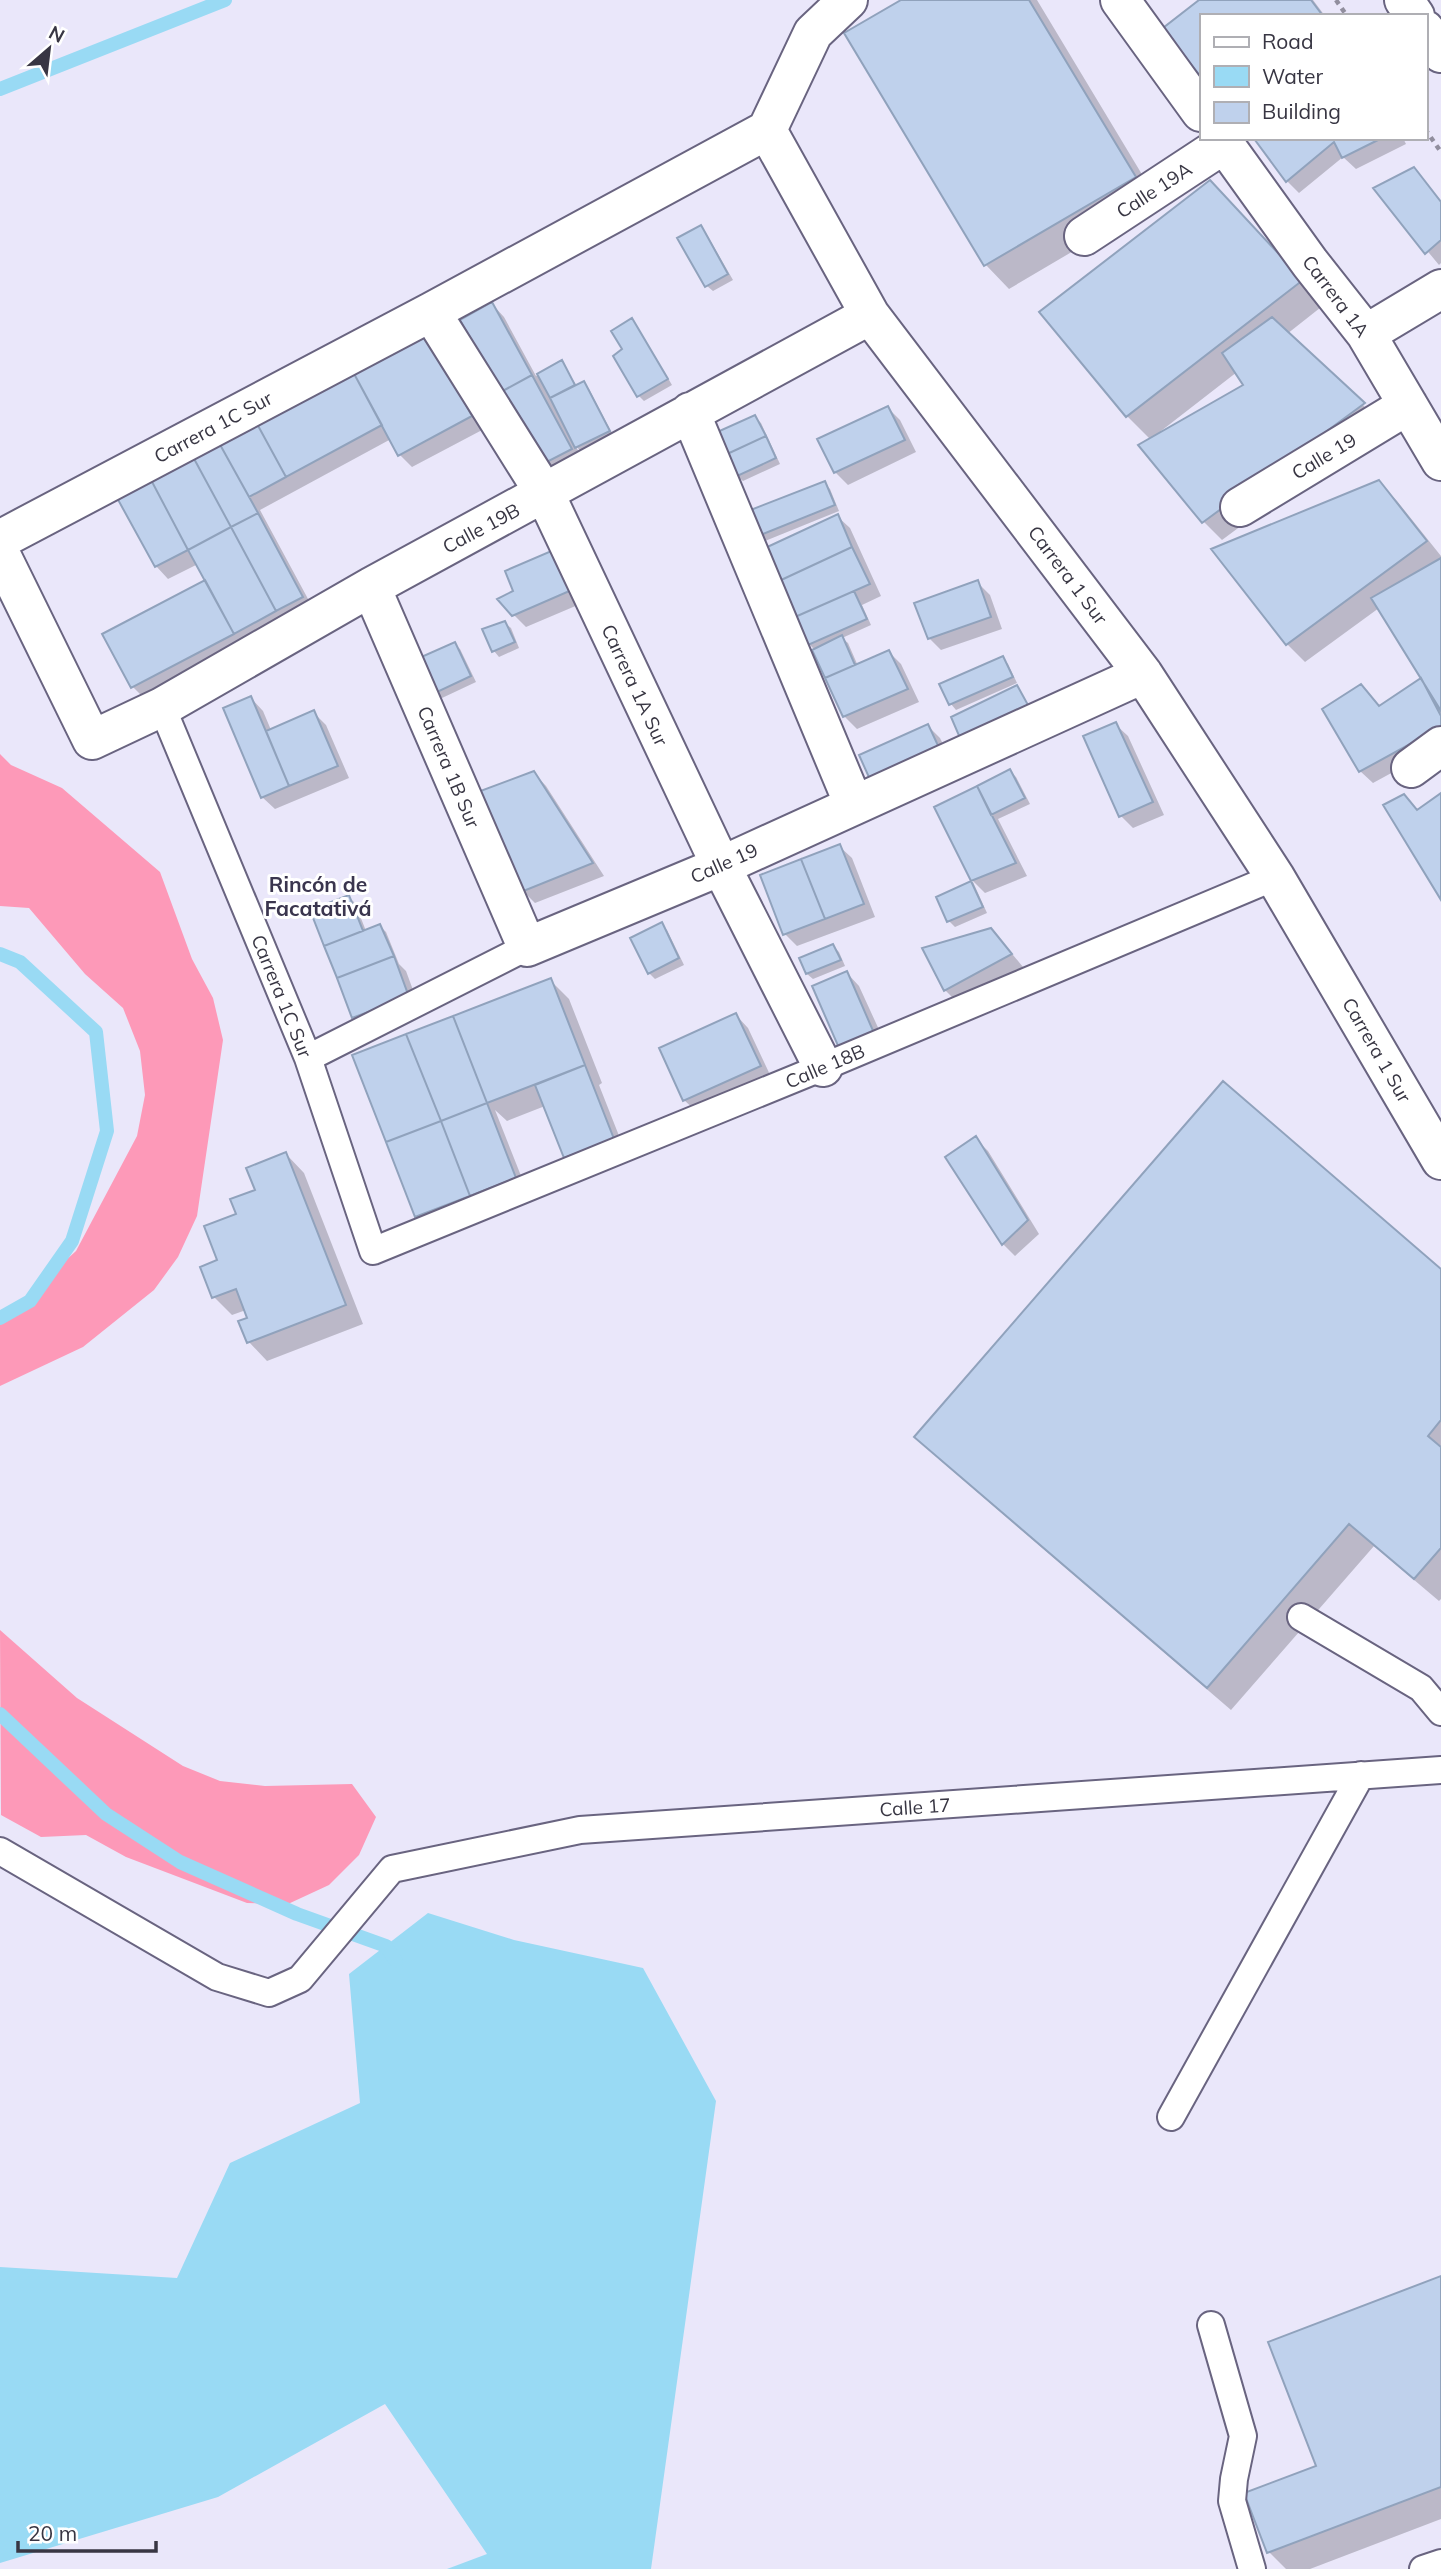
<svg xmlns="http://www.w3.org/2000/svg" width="1441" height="2569" viewBox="0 0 1441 2569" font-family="Mulish,sans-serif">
	<rect width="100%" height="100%" fill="#eae7fa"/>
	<path fill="#fd99b8" d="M0,754l11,11 51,23 98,84 32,87 21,39 10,42 -26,176 -19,41 -24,33 -71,57 -83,39v-72l15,-7 61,-56 61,-115 8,-41 -5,-44 -17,-43 -38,-34 -56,-66 -29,-2z
		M0,1630l77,68 106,68 37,15 45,5 87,-2 24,33 -17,38 -30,30 -41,19 -41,-1 -121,-46 -40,-22 -45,2 -40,-22z"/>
	<path fill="#99daf4" d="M428,1913l86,27 129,28 73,133 -65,468h-204l40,-15 -102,-150 -167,93 -218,66v-296l177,11 53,-115 130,-60 -11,-129z"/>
	<path fill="#0003" fill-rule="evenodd" d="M905,0h132l121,201 -149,88 -23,-24 -139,-231z
		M1201,0h112l12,16h-124v58l-36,-46z
		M1261,138h142l3,6 -50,25 -13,-12 -44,36 -12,-12z
		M1414,169l27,32v62l-2,2 -63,-76z
		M1210,182l115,122 -38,30 94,88 -159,118 -18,-18 -53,-82 -24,-24zM1237,372l9,13 -84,48 -1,-2z
		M700,227l6,6 27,47 -20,11 -6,-5z
		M492,304l12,13 32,59 25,-14 16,24 6,-3 6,6 25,48 -32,16 -6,-7 7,16 -30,16z
		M632,320l5,6 35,59 -28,16 -5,-5z
		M426,333l58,96 -72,38 -12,-12 -9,-16 -131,71 54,100 -169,89 -12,-12 -28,-52 102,-54 -9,-17 -30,15 -12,-13z
		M888,408l12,12 16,32 -68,33 -13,-13 -15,-32z
		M755,417l6,6 19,41 -37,17 -6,-5z
		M1378,482l19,19 44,55v190l-68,37 -13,-12 1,-85 19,21 41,-26 5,5 -47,-78 -74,54 -18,-18z
		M824,483l6,6 9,22 -74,30 -5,-6z
		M837,516l13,12 31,68 -19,9 9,20 -29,13 6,5 10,23 31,-14 12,12 18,38 -62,27 -13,-13 -29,-66 -6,-6z
		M563,548l29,51 -66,28 -13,-13 2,-22z
		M977,582l13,13 12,34 -61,21 -12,-12z
		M505,623l6,5 8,20 -20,9 -5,-6z
		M454,644l6,5 16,33 -34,16 -5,-6z
		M1003,658l5,6 9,19 -61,27 -5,-6z
		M251,698l12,13 8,19 43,-17 12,12 23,53 -74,31 -13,-12z
		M1115,724l13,12 36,79 -31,13 -12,-12z
		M928,726l12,12 13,27 -67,31z
		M1010,771l6,6 14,27 -32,15 29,57 -42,17 -12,-12 -37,-74z
		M534,773l12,13 58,90 -69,27 -12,-12z
		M839,846l13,12 23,59 -78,29 -12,-12z
		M973,882l14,31 -32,14 -6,-6 -10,-23z
		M349,897l6,6 11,28 14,-5 6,6 13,32 7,7 14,38 -54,20 -12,-12z
		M661,924l6,6 17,35 -29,14 -6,-6z
		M1003,943l20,24 -66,35 -12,-12z
		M833,946l6,6 6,14 -32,13 -6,-5 -6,-15z
		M847,973l12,13 27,59 -33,14z
		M550,980l19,19 33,84 -3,2 26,66 -47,19 -12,-13 -21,-51 -38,15 -12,-11 32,81 -98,37 -12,-12z
		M736,1015l12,13 24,51 -75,33 -13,-12z
		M975,1138l13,13 51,83 -24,22 -12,-12z
		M286,1154l18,19 59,151 -96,37 -18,-19 -8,-20 8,-3 -3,-9 -14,5 -18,-18 6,-36 18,-46z
		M1441,1271v328l-2,2 -65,-55 -143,164 -291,-250 -23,-23z
		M1441,2278v241l-131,50h-24l-17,-17 49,-85z"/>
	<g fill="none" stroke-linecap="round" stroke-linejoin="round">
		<path stroke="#99daf4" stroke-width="14" d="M0,89l225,-89
			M0,954l20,8 76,70 11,99 -35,110 -42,60 -30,17
			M0,1714l106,100 74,48 117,52 89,32 10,15"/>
	</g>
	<path fill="#bfd1ec" stroke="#90a2bc" stroke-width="2" d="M901,0h128l107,177 -152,89 -140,-233z
		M1199,0h112l12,16h-122v61l-38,-49z
		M1258,138h124l-40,20 -8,-16 -48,40 -31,-42z
		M1414,167l27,35v38l-16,14 -52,-66z
		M1210,180l93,100 -177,137 -87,-105z
		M701,225l27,49 -23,13 -28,-49z
		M492,302l40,73 -33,18 -39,-73z
		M1272,317l93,86 -163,120 -64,-78 105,-60 -21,-32z
		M632,318l36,61 -31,18 -24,-41 9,-7 -11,-18z
		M426,331l46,85 -74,40 -46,-86z
		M562,360l13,25 -25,13 -13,-24z
		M352,370l30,55 -96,52 -30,-55z
		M532,375l40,74 -33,17 -40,-73z
		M584,381l26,50 -35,17 -25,-50z
		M888,406l17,34 -71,33 -17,-34z
		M755,415l11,21 -41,19 -10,-22z
		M256,422l30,55 -37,20 -31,-56z
		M766,436l10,22 -41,19 -10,-22z
		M218,441l40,72 -27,14 -39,-72z
		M192,455l39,72 -43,23 -38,-72z
		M150,478l38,72 -33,17 -39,-71z
		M1379,480l48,61 -141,104 -75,-96z
		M825,481l10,24 -77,31 -10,-25z
		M258,513l45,84 -27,14 -45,-84z
		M838,514l14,33 -73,34 -16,-32z
		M231,527l45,84 -42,23 -46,-84z
		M563,546l18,40 -69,30 -15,-17 16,-8 -8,-20z
		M852,547l18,37 -75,33 -16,-36z
		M1441,558v153l-70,-113z
		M205,580l29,54 -103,54 -29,-54z
		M978,580l13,37 -63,22 -14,-36z
		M854,591l13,28 -59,26 -13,-28z
		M505,621l10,21 -23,10 -10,-23z
		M842,635l13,30 -30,13 -13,-28z
		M455,642l16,34 -36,17 -16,-35z
		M889,650l19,39 -65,28 -18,-39z
		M1003,656l10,21 -64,28 -10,-21z
		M1421,678l20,38v11l-82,45 -37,-63 39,-25 18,22z
		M1017,685l11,20 -68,33 -9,-21z
		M251,696l38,90 -28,12 -38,-90z
		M314,710l24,56 -49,20 -23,-55z
		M1116,722l37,80 -34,15 -36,-81z
		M928,724l13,28 -69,32 -13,-29z
		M1010,769l15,29 -34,17 -14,-29z
		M534,771l59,92 -72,29 -54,-96z
		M977,786l39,77 -45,18 -37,-74z
		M1441,793v107l-58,-95 21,-11 13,16z
		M840,844l24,60 -39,15 -24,-60z
		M801,859l24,60 -42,16 -23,-60z
		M971,881l12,26 -36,15 -11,-25z
		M349,895l14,36 -39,15 -14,-36z
		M662,922l17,36 -31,16 -18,-36z
		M380,924l14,32 -57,22 -13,-32z
		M991,928l21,26 -68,37 -22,-43z
		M833,944l8,16 -35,14 -7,-16z
		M394,956l15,41 -57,21 -15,-40z
		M847,971l27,62 -35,15 -27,-62z
		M551,978l34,87 -98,38 -34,-87z
		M736,1013l25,53 -78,35 -24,-53z
		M453,1016l34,87 -46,18 -35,-87z
		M406,1034l35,87 -55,21 -34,-87z
		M585,1065l29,74 -50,19 -29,-73z
		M1223,1081l218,188v151l-13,16 13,11v101l-27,31 -65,-55 -142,164 -293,-251z
		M487,1103l29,75 -46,18 -29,-75z
		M441,1121l29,75 -55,21 -29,-75z
		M976,1136l52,84 -26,25 -57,-88z
		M286,1152l60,153 -99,38 -9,-22 9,-3 -11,-29 -24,9 -12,-31 17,-7 -13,-34 32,-12 -6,-15 25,-9 -9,-22z
		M1441,2276v211l-174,66 -23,-60 72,-27 -48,-124z"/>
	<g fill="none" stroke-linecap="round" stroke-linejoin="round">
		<g stroke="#696480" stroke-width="30">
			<path id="lane" d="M162,707l146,351 65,193 450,-184 452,-190
				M308,1058l219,-111
				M1301,1617l120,71 20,24
				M0,1851l217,126 52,16 31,-14 92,-110 188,-39 861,-60
				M1171,2117l190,-342
				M1211,2325l32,111 -9,43 -2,22 20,68
				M1423,2569l18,-6"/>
		</g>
		<g stroke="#696480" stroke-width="42">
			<path id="street" d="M1120,0l81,112
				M767,130l103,185 273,359 132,203 166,283
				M767,130l46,-97 35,-33
				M1220,138l90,125 56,71 75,127
				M1084,236l140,-92
				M431,312l114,182 176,372 102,201
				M1366,334l75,-45
				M690,412l164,393
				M1240,507l168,-102
				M0,547l5,-10 426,-225 336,-182
				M0,553l92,187 70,-33 209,-120 499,-272
				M371,587l156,360 194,-81 422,-192
				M1411,768l30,-22"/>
		</g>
		<g stroke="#696480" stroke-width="42">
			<path id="primary" d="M1404,0l11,16
				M1425,30l16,23"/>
		</g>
		<path stroke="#918e9e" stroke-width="4.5" stroke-dasharray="5 5" stroke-linecap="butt" d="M1336,0l11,16
			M1425,129l16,23"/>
		<use href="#lane" stroke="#fff" stroke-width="26"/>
		<use href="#street" stroke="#fff" stroke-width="38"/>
		<use href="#primary" stroke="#fff" stroke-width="38"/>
	</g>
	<g text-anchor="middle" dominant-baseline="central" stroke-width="6" stroke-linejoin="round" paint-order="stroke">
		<g font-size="19" fill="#383643" stroke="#fff">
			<text transform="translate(1154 190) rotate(-33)">Calle 19A</text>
			<text transform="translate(1336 296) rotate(53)">Carrera 1A</text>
			<text transform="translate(213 427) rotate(-28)">Carrera 1C Sur</text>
			<text transform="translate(1324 456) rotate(-31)">Calle 19</text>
			<text transform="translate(481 528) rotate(-28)">Calle 19B</text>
			<text transform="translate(1068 575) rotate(53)">Carrera 1 Sur</text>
			<text transform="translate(635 685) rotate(65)">Carrera 1A Sur</text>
			<text transform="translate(449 767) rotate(67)">Carrera 1B Sur</text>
			<text transform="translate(724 863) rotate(-24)">Calle 19</text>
			<text transform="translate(282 996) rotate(68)">Carrera 1C Sur</text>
			<text transform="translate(1377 1050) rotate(60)">Carrera 1 Sur</text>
			<text transform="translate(825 1066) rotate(-23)">Calle 18B</text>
			<text transform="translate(915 1807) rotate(-4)">Calle 17</text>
		</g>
		<g font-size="21" font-weight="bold" fill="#3a354e" stroke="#fff">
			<text x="318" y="884">Rincón de<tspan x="318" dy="24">Facatativá</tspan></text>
		</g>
	</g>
	<rect x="1200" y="14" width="228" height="126" fill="#ffffff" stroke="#afafb4" stroke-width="2"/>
	<rect x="1214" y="37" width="35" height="10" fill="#ffffff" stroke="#afafb4" stroke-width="2"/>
	<text x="1262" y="49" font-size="21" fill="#383643">Road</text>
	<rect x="1214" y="66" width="35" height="21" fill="#99daf4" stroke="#afafb4" stroke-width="2"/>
	<text x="1262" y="84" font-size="21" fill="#383643">Water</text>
	<rect x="1214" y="102" width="35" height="21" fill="#bfd1ec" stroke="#afafb4" stroke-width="2"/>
	<text x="1262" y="119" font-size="21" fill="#383643">Building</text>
	<g transform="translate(49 49) rotate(28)" stroke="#ffffff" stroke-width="5" paint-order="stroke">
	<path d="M0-5L12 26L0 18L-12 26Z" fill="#383643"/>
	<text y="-10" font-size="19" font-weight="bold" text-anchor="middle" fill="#383643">N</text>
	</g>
	<path d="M18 2541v10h138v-10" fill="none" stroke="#383643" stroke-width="3.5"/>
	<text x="28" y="2541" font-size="21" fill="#383643" stroke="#ffffff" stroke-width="5" paint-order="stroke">20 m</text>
</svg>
